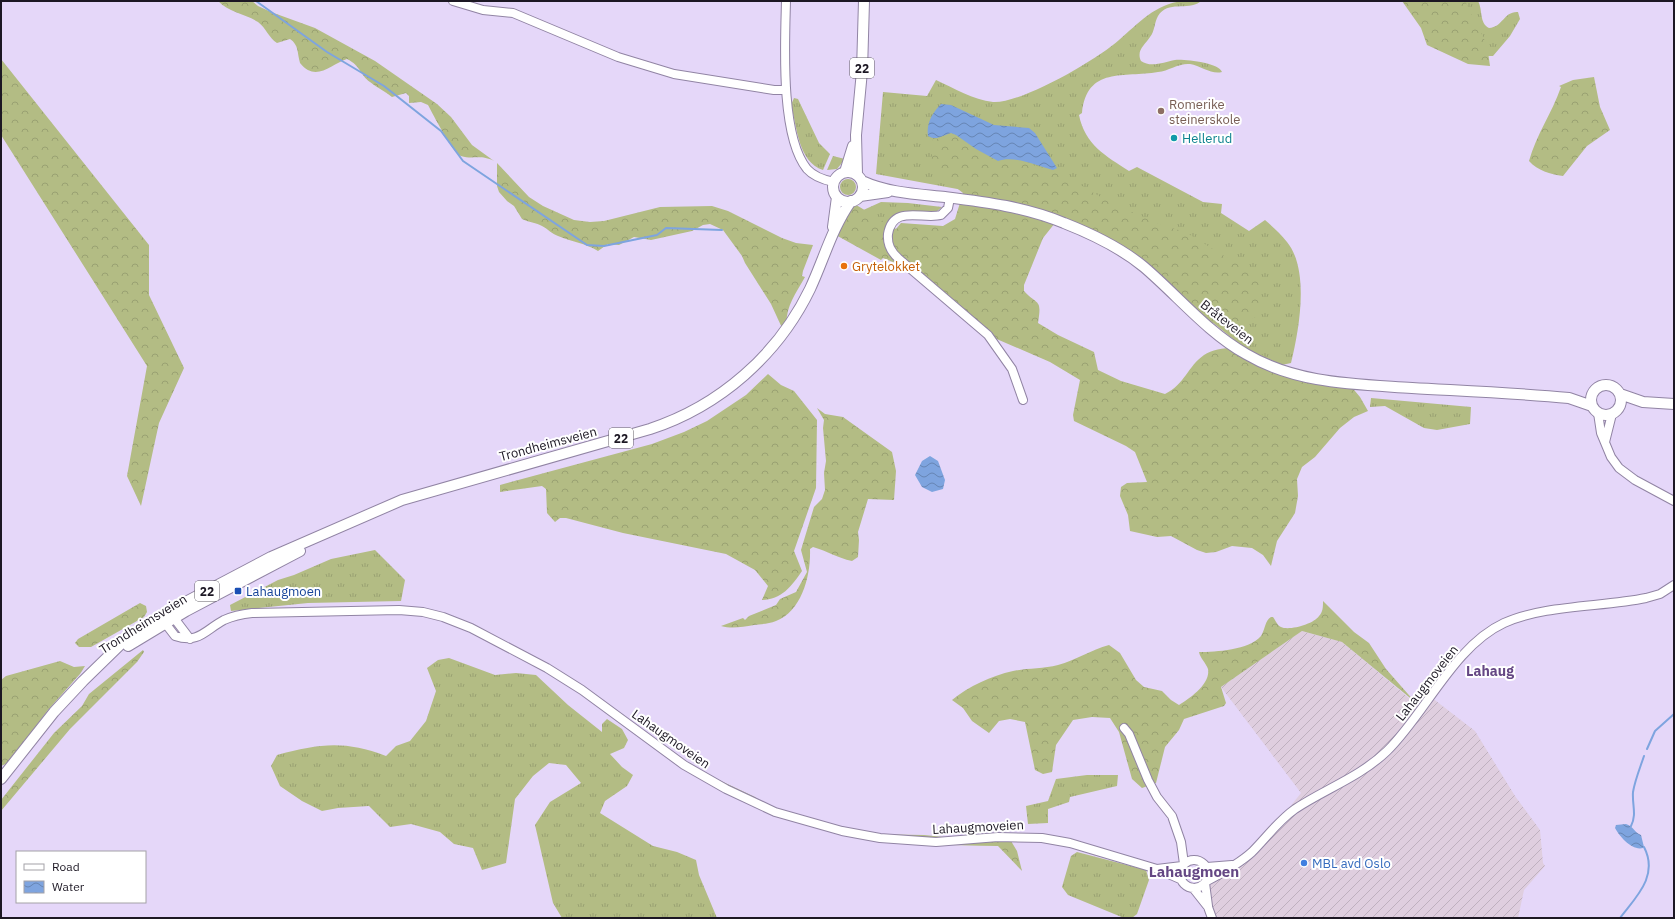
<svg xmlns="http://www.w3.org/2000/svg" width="1675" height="919" viewBox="0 0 1675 919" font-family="'IBM Plex Sans',sans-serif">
	<defs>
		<pattern id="industrial-furrows" width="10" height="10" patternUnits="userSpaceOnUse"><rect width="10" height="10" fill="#dfcedf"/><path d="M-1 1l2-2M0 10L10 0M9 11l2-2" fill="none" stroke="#bfb0bf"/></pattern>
		<pattern id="grass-tufts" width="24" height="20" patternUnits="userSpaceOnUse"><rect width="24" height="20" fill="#b3bc84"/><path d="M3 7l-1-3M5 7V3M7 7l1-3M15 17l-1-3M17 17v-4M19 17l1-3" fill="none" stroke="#99a172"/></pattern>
		<pattern id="forest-crowns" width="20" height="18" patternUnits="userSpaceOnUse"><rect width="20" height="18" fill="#b3bc84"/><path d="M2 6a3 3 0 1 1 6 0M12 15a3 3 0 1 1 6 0" fill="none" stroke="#99a172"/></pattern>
		<pattern id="water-waves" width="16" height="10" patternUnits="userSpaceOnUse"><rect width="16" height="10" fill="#7ea4df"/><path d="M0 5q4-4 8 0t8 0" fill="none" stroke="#6685b4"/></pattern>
	</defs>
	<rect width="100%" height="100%" fill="#e5d7f9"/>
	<path fill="url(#industrial-furrows)" d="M1302,631l40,11 74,62 11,-10 48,37 40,65 25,34 3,33 2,3 -21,24 -6,28h-311l-10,-31 42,-24 42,-45 20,-25 -80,-106z"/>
	<path fill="url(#grass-tufts)" d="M1183,1l17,1c-13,9 -32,-2 -42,14 -4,7 -3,15 -8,21 -5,8 -14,13 -9,24 10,7 23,1 34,-1 10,-1 44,3 47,12 -10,3 -21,-6 -32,-8 -12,-1 -21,7 -32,8 -34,6 -71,-6 -76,41l-3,2c6,30 27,41 50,56l8,-4 66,35 19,2 -1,9 28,18 16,-11c8,7 16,14 22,22 23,28 12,89 4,121l-9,2 -38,-17 -43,-35 -56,-53 -166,-67 -103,-19 7,-82 44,4 9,-16c18,8 37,20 57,22 28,2 105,-43 126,-62 20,-17 36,-36 64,-39z
		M1410,1h68c5,9 1,22 11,27 14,-1 15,-17 29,-16l2,7 -10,17 -17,20h-18z
		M794,98l4,1 21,44 11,11 -7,16c-25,-8 -26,-44 -32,-65z
		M833,156l12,3 -8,10 -10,1z
		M840 187a8 8 0 1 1 16 0a8 8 0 1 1-16 0Z
		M881,202l27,1 34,4 -6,5h-17l-30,12 -40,1 10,-13z
		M1371,398l100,9 -1,17 -33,6 -13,-2 -39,-22 -15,1z
		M375,550l30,30 -4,21 -93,2 -77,8 -1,-6 48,-25 16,-5 37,-16z
		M449,658l46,17 21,-2 20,2 32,30 34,27v-8l5,-5 15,10 6,11 -4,8 -14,6 12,13 11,8 -6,11 -22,15 -5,12 53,33 24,6 19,8 3,15 18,43h-155l-9,-15 -18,-78 15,-23 31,-19 -15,-18 -17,-2 -16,13 -18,23 -9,64 -24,7 -9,-22 -19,-4 -14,-12 -29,-8 -21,3 -21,-21 -31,2 -16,3 -20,-10 -22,-15 -9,-20 6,-11c42,-11 67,-15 109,1l10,-10 14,-5 16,-20 10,-30 -9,-23 11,-8z
		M1087,775h31l-1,11 -47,11 -1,5 -21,7v14l-20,1 -2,-18 22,-5 8,-22z
		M1077,852l69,18 3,10 -12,34 -5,4h-8l-56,-23 -6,-8 9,-31z"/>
	<path fill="url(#forest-crowns)" d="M218,1h34l6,5 13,6 44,16 60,33 62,43 14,13 21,28 22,16c-14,-7 -21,-1 -33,-5 -8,-2 -28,-42 -33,-51l-7,-3 -12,1v-7l-3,-3 -14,4c-7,-6 -15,-9 -22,-15 -10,-7 -9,-16 -23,-23 -16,5 -31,24 -47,4 -3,-10 -1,-18 -10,-24l-13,4c-8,-5 -11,-15 -19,-21 -12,-8 -30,-10 -40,-21z
		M1402,1h63l22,44 3,21 -22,-2 -41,-19 -6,-17z
		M1,59l148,186v50l35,73 -25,55 -18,83 -14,-30 20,-110 -146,-231z
		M1594,77l6,30 10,23 -23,16 -24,30c-13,-2 -25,-5 -34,-15 7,-26 23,-48 32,-74l-2,-1 14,-6z
		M950,133l6,2 19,14 30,10 50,11 49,29 50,23 33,11 76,47 -7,37 -18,6h-29l-68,-59 -86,-41 -12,15 -19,47v6c14,15 18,7 14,32l20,12 36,17 4,18 23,11 44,13c20,-10 23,-28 39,-39 12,-8 34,-9 48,-5 11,3 19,13 29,16 21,7 42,8 63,12l16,19 8,14 -14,6 -14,11 -25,29 -13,10 -5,12 1,17 -3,17 -18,28 -6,25 -8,-11 -11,-7 -20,-2 -16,6 -10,1 -9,-3 -26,-14 -14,1 -27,-6 -2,-16 -8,-19 1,-9 6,-4 20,-1 -12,-30 -9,-6 -52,-25 -1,-6 7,-35 -30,-18 -72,-31 -73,-64 -22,-9 -2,2 -47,-26 14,-34 48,29 5,-6 42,3 12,-7 8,-26 -32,-25 2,-30 4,1z
		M497,163l32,34 14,9 31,14 16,2 14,-1 56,-14 52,-1 16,5 54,27 14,5 17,2 -10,26 -1,5 3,1c-11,20 -21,31 -18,55l-4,-2 -12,-26 -26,-41 -3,-7 -19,-26 -13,-6 -7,1 -11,6 -41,9 -17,-3 -15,8 -11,-1 -10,7c-13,-8 -26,-9 -40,-15 -6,-2 -10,-7 -16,-10 -5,-3 -14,-4 -20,-7l-8,-13 -7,-5 -8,-9 -2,-6z
		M768,374l13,11 13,6 23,29 -1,68 -22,63 8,20c-10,15 -21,29 -40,29l6,-14 -13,-16 -29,-16 -103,-21 -57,-15h-6l-5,4 -8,-9 -1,-24 -4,-3 -42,6v-7l152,-41 32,-12 23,-11 39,-26z
		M817,408l8,6 18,3 49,35 4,19 -2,29 -26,-1 -10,33 1,8 -1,17 -6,4c-15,-3 -24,-10 -39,-14l-3,2c1,26 -8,62 -34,72 -7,3 -15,3 -22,4 -12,2 -22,4 -33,1l22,-8 2,2 4,-4 27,-11 4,-6 16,-7 11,-20 -6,-22 13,-43 8,-8 3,-9 -1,-17 2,-12 -3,-33 1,-8z
		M1323,601l31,31 15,11 17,26 29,33 -73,-60 -40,-11 -81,56 5,16 -2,3 -40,13 -5,11 -14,17 -9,36 -14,5 -10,-9 -13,-47 -9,-14 -18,-1 -19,3 -17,25 -4,27 -9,2 -8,-4 -10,-48 -15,-3 -11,2 -10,12 -17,-12 -9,-13 -11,-8c17,-14 39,-24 61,-29 14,-3 30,-2 45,-6 18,-5 33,-15 51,-20l11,8 16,27 8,7 18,4 9,9 8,5c10,-6 32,-21 29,-36 -2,-6 -8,-11 -9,-17 17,0 50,-2 62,-16 4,-6 4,-16 10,-19h2c3,4 4,8 8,10 8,4 33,-3 38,-11 4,-4 4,-9 4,-15z
		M140,603l6,3 1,6 -3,5 -53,30h-12l-4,-4 3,-4z
		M143,650l1,2 -7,10 -67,67 -69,82v-11l53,-67 28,-27 7,-12z
		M60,661l14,6 11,-1 -5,8 -32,36 -40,53 -7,3v-86l5,-4z
		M702,772l53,25 12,9 25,10 15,5 57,13 60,1 61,6 17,-2 6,-3 9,15 5,20 -24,-25c-49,-1 -102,-1 -151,-12 -51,-11 -100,-33 -146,-58z"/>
	<path fill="url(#water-waves)" d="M941,104l10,1 43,20 35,3 6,5 22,35 -4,2c-16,-4 -39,-15 -55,-9l-22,-12 -20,-14 -5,-2c-10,3 -14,8 -23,3 -2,-13 5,-24 13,-32z
		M930,456l8,5 7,19 -2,9 -11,3 -10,-5 -7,-12 7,-14z
		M1626,824c7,2 9,9 15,11l3,12 -1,1c-11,3 -23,-11 -28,-20l1,-3z"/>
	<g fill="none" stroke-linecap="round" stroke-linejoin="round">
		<path stroke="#7ea4df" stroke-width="2" d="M256,1l71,51 57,34 57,45 22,30 124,84 17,1 53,-11 9,-7 56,2
			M1647,749l8,-18 19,-17
			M1631,826c6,-12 1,-21 2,-34 2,-12 7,-24 11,-36
			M1620,918c16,-21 39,-42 24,-71"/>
		<g stroke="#9184a4" stroke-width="10">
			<path id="minor" d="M453,1l30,9 30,3 105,44 56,17 100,16h12
				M786,1c-1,42 -6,135 21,168 7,8 17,11 27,13
				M950,198l-2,10 -7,7c-18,5 -48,-11 -53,19 -1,11 3,18 11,25l89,76 24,34 11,31
				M1598,413l3,20 10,24 8,11 16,12 39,21
				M1605,442l7,-28
				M171,614l19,25
				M165,619v4l10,13c24,8 30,-6 49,-16 9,-4 19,-6 28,-7l147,-3 24,2 20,5 28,11 76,40 35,22 102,75 42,24 49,23 67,19 38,7 56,4 62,-5 44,1 28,5 87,26 23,10
				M1124,728l5,6 19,46 9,17 15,19 9,26 3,22
				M1180 874a14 14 0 1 1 28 0a14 14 0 1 1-28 0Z
				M1207,867l25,-2
				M1157,869l25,-3
				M1207,881c15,-8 32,-17 45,-29 15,-15 26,-31 43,-43 30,-20 65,-32 92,-58 38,-37 67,-105 117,-128 39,-18 99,-16 142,-25l14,-4 14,-9
				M1205,883l3,23
				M1193,888l15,19 4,11"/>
		</g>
		<g stroke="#9184a4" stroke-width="12">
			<path id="major" d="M833 187a15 15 0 1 1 30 0a15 15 0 1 1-30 0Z
				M845,172l8,-26
				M857,174l-1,-39 6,-64 2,-70
				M862,181c26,12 55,13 83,16 40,5 81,10 119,26 28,11 57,25 80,44 34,29 63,65 102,87 51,30 109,30 166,34 53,3 105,5 157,10l23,8
				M860,196l28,-4
				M833,227l4,-30
				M1591 400a15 15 0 1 1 30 0a15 15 0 1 1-30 0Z
				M1620,394l23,8 31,2
				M128,646l58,-35 114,-60
				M1,779l53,-67 29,-31 39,-38 58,-38 91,-48 131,-57 248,-71c70,-23 128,-74 160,-140 14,-30 22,-61 41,-88"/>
		</g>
		<use href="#minor" stroke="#fff" stroke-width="8"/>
		<use href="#major" stroke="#fff" stroke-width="10"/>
	</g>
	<circle fill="#8d6e63" stroke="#fff" stroke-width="1.5" cx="1161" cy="111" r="4"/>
	<circle fill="#0f9aa8" stroke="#fff" stroke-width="1.5" cx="1174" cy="138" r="4"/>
	<circle fill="#e8710a" stroke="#fff" stroke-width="1.5" cx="844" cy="266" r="4"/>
	<rect fill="#1a4fb4" stroke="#fff" stroke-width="1.5" x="234" y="587" width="8" height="8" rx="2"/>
	<circle fill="#3f7fe0" stroke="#fff" stroke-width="1.5" cx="1304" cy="863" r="4"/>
	<g text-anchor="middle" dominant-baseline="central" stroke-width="4" stroke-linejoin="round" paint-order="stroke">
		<g fill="#fff" stroke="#605d65" stroke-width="1">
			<rect x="850" y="58" width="24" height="20" rx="3"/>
			<rect x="609" y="428" width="24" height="20" rx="3"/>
			<rect x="195" y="581" width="24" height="20" rx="3"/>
		</g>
		<g font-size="12" font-weight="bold" fill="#1c1723">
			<text x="862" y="68">22</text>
			<text x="621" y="438">22</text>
			<text x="207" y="591">22</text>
		</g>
		<g font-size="13" fill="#785e54" stroke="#fff" text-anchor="start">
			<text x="1169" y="104">Romerike<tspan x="1169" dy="15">steinerskole</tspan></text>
		</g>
		<g font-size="13" fill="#0d838f" stroke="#fff" text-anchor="start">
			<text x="1182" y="138">Hellerud</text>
		</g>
		<g font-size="13" fill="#c56008" stroke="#fff" text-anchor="start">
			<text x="852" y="266">Grytelokket</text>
		</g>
		<g font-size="13" fill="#1c1723" stroke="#fff">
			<text transform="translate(1227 322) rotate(38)">Bråteveien</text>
			<text transform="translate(548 444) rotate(-15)">Trondheimsveien</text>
			<text transform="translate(143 624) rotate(-32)">Trondheimsveien</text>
			<text transform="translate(1427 683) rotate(-52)">Lahaugmoveien</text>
			<text transform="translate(671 739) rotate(35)">Lahaugmoveien</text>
			<text transform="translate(978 827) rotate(-3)">Lahaugmoveien</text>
		</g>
		<g font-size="13" fill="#164399" stroke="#fff" text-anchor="start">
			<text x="246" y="591">Lahaugmoen</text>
		</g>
		<g font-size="13" fill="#366cbe" stroke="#fff" text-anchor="start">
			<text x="1312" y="863">MBL avd Oslo</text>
		</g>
		<g font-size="14" font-weight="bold" fill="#654784" stroke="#fff">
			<text x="1490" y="671">Lahaug</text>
		</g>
		<g font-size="15" font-weight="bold" fill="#654784" stroke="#fff">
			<text x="1194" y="871">Lahaugmoen</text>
		</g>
	</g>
	<rect width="1675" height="919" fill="none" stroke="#1c1723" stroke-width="4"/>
	<rect x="16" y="851" width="130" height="52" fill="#ffffff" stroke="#a4a2a7"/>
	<rect x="24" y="864" width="20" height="6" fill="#ffffff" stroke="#a4a2a7"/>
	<text x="52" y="871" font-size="12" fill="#1c1723">Road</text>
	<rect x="24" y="881" width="20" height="12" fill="url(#water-waves)" stroke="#a4a2a7"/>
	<text x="52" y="891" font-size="12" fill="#1c1723">Water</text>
</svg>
